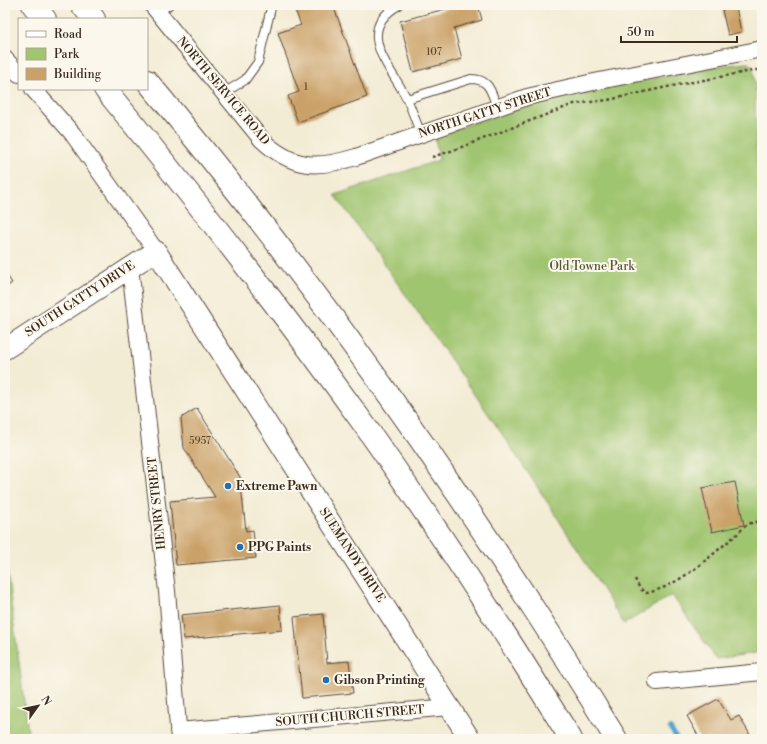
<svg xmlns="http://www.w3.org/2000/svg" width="767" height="744" viewBox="0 0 767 744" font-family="'Libre Bodoni',serif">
	<rect width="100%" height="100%" fill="#fbf7ec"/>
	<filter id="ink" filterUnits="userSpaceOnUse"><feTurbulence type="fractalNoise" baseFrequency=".025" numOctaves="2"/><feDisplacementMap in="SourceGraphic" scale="8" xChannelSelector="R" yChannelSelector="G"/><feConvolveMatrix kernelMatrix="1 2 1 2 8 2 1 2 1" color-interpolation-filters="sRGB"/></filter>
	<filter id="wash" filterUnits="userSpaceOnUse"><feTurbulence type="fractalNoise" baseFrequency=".012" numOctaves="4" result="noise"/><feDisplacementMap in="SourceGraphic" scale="16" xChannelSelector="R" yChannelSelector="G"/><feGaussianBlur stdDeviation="0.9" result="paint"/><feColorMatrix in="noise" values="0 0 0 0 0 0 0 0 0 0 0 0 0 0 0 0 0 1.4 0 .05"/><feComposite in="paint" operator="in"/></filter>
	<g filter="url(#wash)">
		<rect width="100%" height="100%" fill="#f3ecd5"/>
		<path fill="#a0c56f" stroke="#6e7846" d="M748,63l5,4 2,15 1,67 6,56v447l-46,7 -44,-64 -48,29c-23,-37 -46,-74 -69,-110 -70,-108 -145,-213 -220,-319l104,-35 -4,-23 38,-14 54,-17 64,-15 126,-25z
			M5,556l24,183h-24z"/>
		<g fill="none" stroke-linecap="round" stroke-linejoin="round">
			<path stroke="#50a6cc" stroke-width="4.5" d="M670,728l7,11"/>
		</g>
		<g id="blocks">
			<path fill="#caa168" d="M293,5h40l34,92 -69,25 -10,-26 11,-4 -21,-59 23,-8z
				M448,5h30l4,15 -28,8 8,31 -49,13 -13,-51 49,-13z
				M736,7l5,25 -13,3 -6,-25z
				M5,272l7,11 -7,5z
				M197,408l43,69 6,54 7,-1 3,28 -80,7 -6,-64 45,-4 -31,-49 -3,-30z
				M735,482l9,43 -32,7 -10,-44z
				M280,605l2,25 -98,9 -3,-24z
				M323,614l4,49 22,-2 4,32 -51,5 -8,-81z
				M718,699l13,21 8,-4 10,17v6h-49l-13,-23z"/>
		</g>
	</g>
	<g filter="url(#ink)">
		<use href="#blocks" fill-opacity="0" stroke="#574739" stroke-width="1"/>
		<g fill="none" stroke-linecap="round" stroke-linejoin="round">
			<g stroke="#574739" stroke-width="10">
				<path id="service" d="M399,5c-47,26 -7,63 8,94 5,11 9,23 14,35
					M158,12l11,-7
					M224,93l21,-13 13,-18 13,-54 -1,-3
					M407,99l64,-20c19,0 20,13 26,28"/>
			</g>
			<g stroke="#574739" stroke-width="18">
				<path id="minor" d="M152,5l110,135c31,29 55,29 94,17l171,-60 62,-14 173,-34
					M5,59l14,15
					M33,89l39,44 84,118
					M130,267l37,324 12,148
					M657,682l105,-10
					M178,731l272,-24"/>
			</g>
			<g stroke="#574739" stroke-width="22">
				<path id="tertiary" d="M5,349l151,-98 314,488"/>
			</g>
			<g stroke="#574739" stroke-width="24">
				<path id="motorway" d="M33,5l12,14
					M82,5l12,14
					M147,81c173,206 328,429 469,658
					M105,89c89,109 176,220 258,334 73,103 142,209 208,316"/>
			</g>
			<path stroke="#574739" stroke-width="2.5" stroke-dasharray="3 3" stroke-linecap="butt" d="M432,157l22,-7 120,-46 34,-4 59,-13 95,-18
				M635,579l5,10 7,4c34,-8 62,-36 89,-58 4,-3 7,-8 11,-10 4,-3 10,-3 15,-3"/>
			<use href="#service" stroke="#fff" stroke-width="8"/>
			<use href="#minor" stroke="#fff" stroke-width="16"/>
			<use href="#tertiary" stroke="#fff" stroke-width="20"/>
			<use href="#motorway" stroke="#fff" stroke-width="22"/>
		</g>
	</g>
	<g fill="#1f6fb2" stroke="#fbf7ec" stroke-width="1.5">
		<circle cx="228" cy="486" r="4"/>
		<circle cx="240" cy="547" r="4"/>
		<circle cx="326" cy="680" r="4"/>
	</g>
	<g text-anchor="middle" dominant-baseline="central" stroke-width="4" stroke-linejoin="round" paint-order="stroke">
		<g font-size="10" fill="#5f4830">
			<text x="434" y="52">107</text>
			<text x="306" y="87">1</text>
			<text x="200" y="441">5957</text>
		</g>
		<g font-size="12" fill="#3b2a1e" stroke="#fbf7ec">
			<text transform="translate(223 91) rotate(50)">NORTH SERVICE ROAD</text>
			<text transform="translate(485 113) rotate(-18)">NORTH GATTY STREET</text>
			<text transform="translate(80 299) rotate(-33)">SOUTH GATTY DRIVE</text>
			<text transform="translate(157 503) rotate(-96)">HENRY STREET</text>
			<text transform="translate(352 555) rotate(57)">SUEMANDY DRIVE</text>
			<text transform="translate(350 716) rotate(-5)">SOUTH CHURCH STREET</text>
		</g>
		<g font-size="12" fill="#595836" stroke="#fbf7ec">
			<text x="592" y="266">Old Towne Park</text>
		</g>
		<g font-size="12" font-weight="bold" fill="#3b2a1e" stroke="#fbf7ec" text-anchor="start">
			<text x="236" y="486">Extreme Pawn</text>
			<text x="248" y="547">PPG Paints</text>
			<text x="334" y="680">Gibson Printing</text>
		</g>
	</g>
	<rect width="767" height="744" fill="none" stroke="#fbf7ec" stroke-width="20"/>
	<rect x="18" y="18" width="130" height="72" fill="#fbf7ec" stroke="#aea59a"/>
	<rect x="26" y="31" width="20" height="6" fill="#ffffff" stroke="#aea59a"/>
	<text x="54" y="38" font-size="12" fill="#3b2a1e">Road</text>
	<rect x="26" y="48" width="20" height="12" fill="#a0c56f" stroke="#aea59a"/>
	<text x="54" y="58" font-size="12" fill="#3b2a1e">Park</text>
	<rect x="26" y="68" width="20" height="12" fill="#caa168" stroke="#aea59a"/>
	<text x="54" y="78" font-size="12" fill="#3b2a1e">Building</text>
	<g transform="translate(38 706) rotate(57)" stroke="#fbf7ec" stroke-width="3" paint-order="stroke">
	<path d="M0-3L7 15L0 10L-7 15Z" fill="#3b2a1e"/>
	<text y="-6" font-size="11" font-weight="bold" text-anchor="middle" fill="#3b2a1e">N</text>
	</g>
	<path d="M621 36v6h116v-6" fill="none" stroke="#3b2a1e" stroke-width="2"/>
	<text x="627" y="36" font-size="12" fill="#3b2a1e" stroke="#fbf7ec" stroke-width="3" paint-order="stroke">50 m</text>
</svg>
